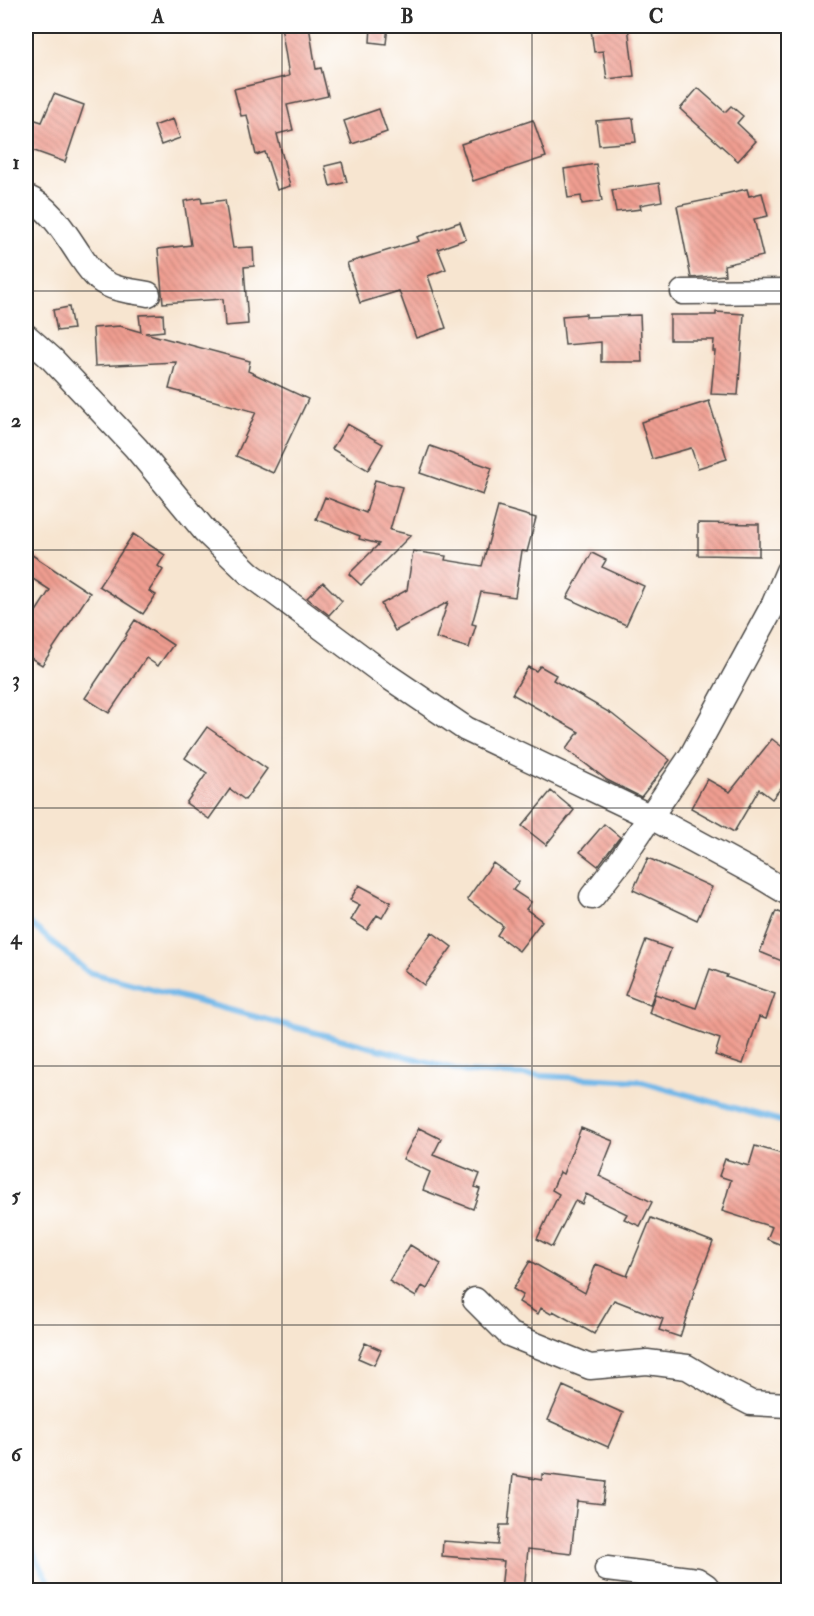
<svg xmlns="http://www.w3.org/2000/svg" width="814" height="1616" viewBox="0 0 814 1616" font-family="'IM FELL Double Pica',serif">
	<defs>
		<pattern id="building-back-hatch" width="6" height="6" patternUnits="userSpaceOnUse" patternTransform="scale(1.5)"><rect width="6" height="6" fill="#f09e91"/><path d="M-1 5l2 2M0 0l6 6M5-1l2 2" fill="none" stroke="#c38177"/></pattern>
	</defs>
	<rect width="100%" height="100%" fill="#fff"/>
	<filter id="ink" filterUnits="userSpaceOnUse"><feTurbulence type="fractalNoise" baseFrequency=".0167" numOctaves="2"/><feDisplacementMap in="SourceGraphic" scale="12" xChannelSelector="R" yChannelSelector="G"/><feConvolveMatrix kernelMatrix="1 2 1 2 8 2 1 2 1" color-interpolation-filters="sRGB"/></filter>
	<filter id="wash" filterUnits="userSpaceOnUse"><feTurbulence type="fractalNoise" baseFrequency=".008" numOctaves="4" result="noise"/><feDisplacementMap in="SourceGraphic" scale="24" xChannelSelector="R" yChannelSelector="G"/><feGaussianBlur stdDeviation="1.35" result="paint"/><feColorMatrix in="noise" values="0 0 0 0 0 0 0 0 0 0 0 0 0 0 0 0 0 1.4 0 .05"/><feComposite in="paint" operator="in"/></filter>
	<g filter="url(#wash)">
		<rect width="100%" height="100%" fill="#f7e5d0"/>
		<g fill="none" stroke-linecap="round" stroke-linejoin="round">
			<path stroke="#71b7e8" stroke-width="6" d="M26,920l62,52 183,49 195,51 172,9 150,42
				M26,1539l27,51"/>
		</g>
		<g id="blocks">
			<path fill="url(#building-back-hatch)" d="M281,26h28l7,43 5,-1 7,28 -41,9 6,25 -16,4 13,52 -13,4 -12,-38 -9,3 -9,-40 -6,1 -7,-27 55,-13z
				M371,26h17l-2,18 -16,-2z
				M619,26h9l6,50 -27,3 -4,-28 -9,1 -3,-23z
				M698,88l27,24 6,-6 12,10 -6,7 19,18 -18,20 -58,-52z
				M54,94l30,11 -19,57 -39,-14v-31l16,5z
				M379,109l8,23 -35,12 -8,-23z
				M633,118l3,24 -37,3 -3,-24z
				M173,119l7,19 -19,7 -7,-19z
				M533,120l13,37 -73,24 -12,-37z
				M342,162l5,20 -17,4 -5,-20z
				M596,164l6,37 -20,3 -1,-8 -13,2 -4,-29z
				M659,183l3,18 -22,4 1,4 -25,3 -4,-22z
				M747,189l2,7 13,-3 6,23 -14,3 9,37 -39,9 1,10 -34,3 -14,-72 44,-9 -1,-2z
				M201,198l1,5 23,-3 8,48 20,-1 1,19 -10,1 4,57 -23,2 -2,-27 -60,4 -5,-54 33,-4 -7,-44z
				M460,222l6,17 -28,10 8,20 -18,7 18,52 -30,10 -17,-47 -39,12 -13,-40 72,-22 -2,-4z
				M69,307l4,22 -16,2 -4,-21z
				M716,312l28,2 -6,81 -27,-1 4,-43h-2l1,-11h-44v-25h46z
				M163,314l1,17 -19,2 105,28 -2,10 60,28 -35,74 -37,-17 20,-44 -87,-23 7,-27 -81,4 -2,-38 27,-2 21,6 -2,-17z
				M586,314v3l54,-2 2,47h-41v-20l-36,3 -3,-29z
				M709,401l18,58 -29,9 -7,-20 -39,11 -11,-37z
				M347,424l36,20 -15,26 -36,-21z
				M430,446l62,22 -9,27 -63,-22z
				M375,480l27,7 -12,43 21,5 -50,50 -12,-11 30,-30 -20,-5 1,-3 -44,-17 9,-22 41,16z
				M498,507l38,11 -9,34 -5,-1 -7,46 -34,-5 -9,32 4,1 -7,23 -33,-10 12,-36 -53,29 -14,-27 26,-14 6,-39 33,5 -1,4 37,6z
				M698,523l61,1v32l-61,-1z
				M133,534l32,21 -7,11 5,4 -14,21 7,4 -13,19 -44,-28z
				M26,551l64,42 -48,72 -16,-10v-28l24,-37 -17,-11 -7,-1z
				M592,553l14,7 -4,7 42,19 -18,39 -59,-27z
				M323,582l19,19 -13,14 -22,-17z
				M135,620l38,25 -15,21 -12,-8 -37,55 -24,-15 42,-63 -1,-1z
				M540,666l16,9 -3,5 59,34 58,46 -29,37 -34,-17 -41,-31 13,-17 -67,-38 16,-27 8,4z
				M207,727l60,42 -22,31 -15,-11 -21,30 -23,-16 21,-30 -22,-15z
				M772,739l17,13v26l-17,21 -13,-10 -25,43 -43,-24 16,-29 23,13z
				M551,791l23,19 -28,35 -24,-19z
				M604,824l16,13 -22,29 -18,-14z
				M648,858l64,29 -15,33 -64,-30z
				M493,863l26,19 -6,8 18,12 -5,7 16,12 -23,30 -22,-16 6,-9 -36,-27z
				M359,885l32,17 -9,16 -5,-3 -10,15 -16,-10 9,-15 -10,-5z
				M776,911l13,5v48l-29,-12z
				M432,932l20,15 -28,38 -20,-15z
				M646,940l25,9 -21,56 -25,-10z
				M710,969l17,6 -1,2 49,17 -9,25 -7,-2 -16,47 -28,-9 5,-16 -71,-26 6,-19 41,14z
				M419,1128l22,11 -8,16 47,19 -5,13 5,2 -7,20 -50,-19 7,-18 -27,-13z
				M581,1128l32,13 -14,35 53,26 -12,24 -16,-7 3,-5 -41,-20 -4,10 -7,-3 -23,46 -15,-8 22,-45 -7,-4 8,-18 3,2z
				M755,1146l34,10v92l-22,-9 5,-12 -50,-16 9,-31 -12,-4 6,-17 24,7z
				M651,1218l62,24 -20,51h1l-14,44 -21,-7 4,-11 -49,-19 -20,34 -41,-23 -2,3 -10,-6 -3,6 -19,-12 4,-7 -10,-6 17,-28 55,32 11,-29 31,12z
				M410,1245l31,19 -14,25 -5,-3 -6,11 -27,-16z
				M365,1343l16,7 -7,15 -16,-7z
				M563,1386l60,27 -15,34 -60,-27z
				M542,1474l64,8 -3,22 -26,-3 -6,53 -43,-5 -4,41h-23l3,-29 -62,-5 1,-15 55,4 2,-20h8l5,-50 29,5z"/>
		</g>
	</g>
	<g filter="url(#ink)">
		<use href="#blocks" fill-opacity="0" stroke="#4a4744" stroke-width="1.5"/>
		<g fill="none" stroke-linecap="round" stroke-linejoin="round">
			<g stroke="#4a4744" stroke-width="27">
				<path id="street" d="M26,197c24,10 39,36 53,57 6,9 12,19 20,25 13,11 33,12 49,15
					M683,292l105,-1
					M26,336l26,23 84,89 69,83 45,43 133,99 83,56 185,88 107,58 30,18
					M592,897l29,-37 71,-105 82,-151 14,-33
					M475,1300l34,34 81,33 57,-5 40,5 37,22 27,14 37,2
					M607,1569l90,11 9,6 3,4"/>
			</g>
			<use href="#street" stroke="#fff" stroke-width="24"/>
		</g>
	</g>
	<path fill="none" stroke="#2b2b2b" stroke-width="1.5" stroke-opacity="0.55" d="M282,26v1564M532,26v1564M26,291h762M26,550h762M26,808h762M26,1066h762M26,1325h762"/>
	<rect width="814" height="1616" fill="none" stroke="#fff" stroke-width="66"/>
	<rect x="33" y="33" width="748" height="1550" fill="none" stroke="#2b2b2b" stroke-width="2"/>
	<g font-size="20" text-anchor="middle" font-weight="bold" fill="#2b2b2b">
		<text x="158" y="23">A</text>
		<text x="407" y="23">B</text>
		<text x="656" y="23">C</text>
		<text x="16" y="169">1</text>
		<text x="16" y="427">2</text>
		<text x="16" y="686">3</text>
		<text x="16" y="944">4</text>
		<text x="16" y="1202">5</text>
		<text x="16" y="1461">6</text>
	</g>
</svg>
